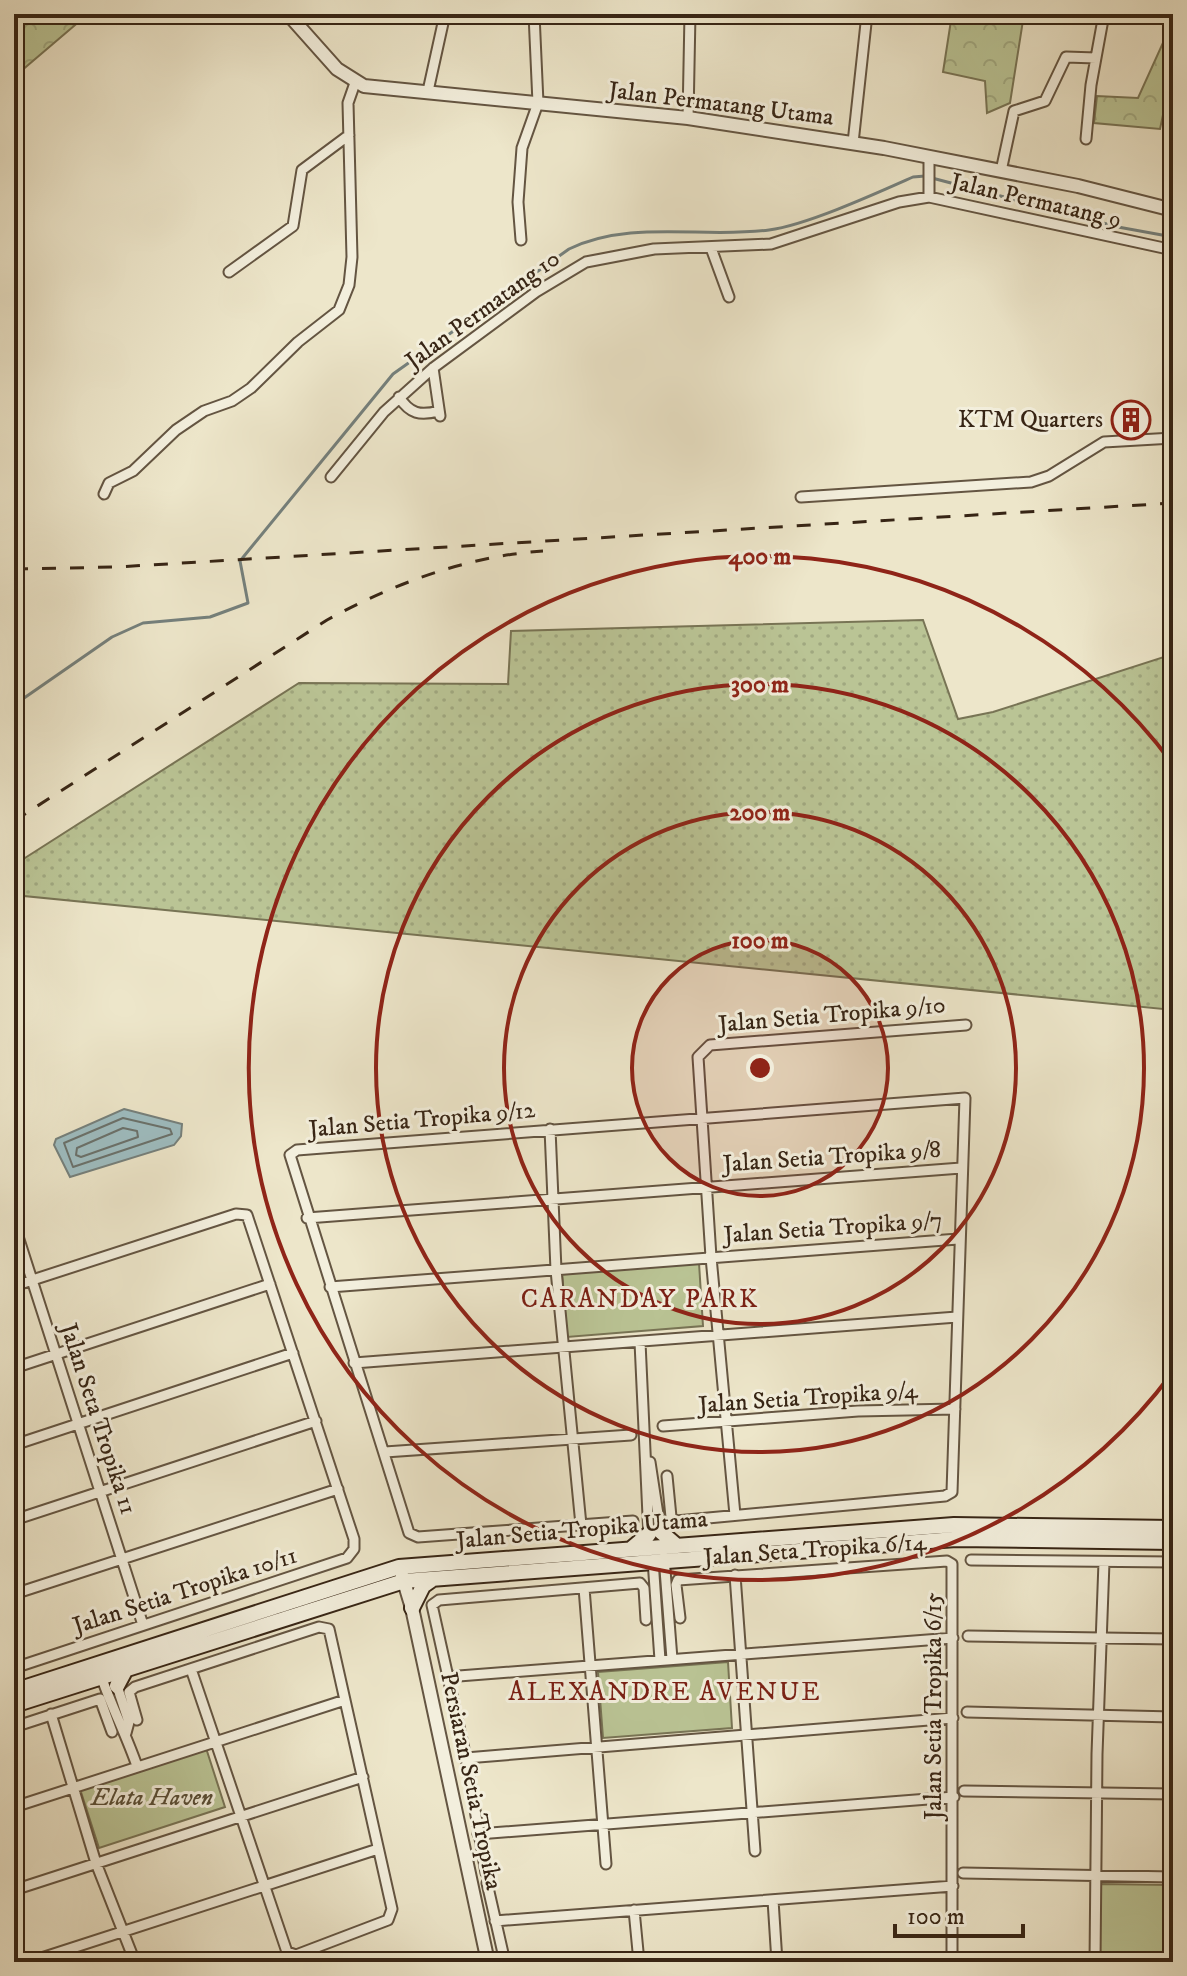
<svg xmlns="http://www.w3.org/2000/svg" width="1187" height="1976" viewBox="0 0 1187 1976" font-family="'IM FELL DW Pica',serif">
	<defs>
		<pattern id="grass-dots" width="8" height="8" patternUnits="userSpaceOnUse" patternTransform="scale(2)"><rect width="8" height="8" fill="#bac495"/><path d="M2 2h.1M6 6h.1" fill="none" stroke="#a0a880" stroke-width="1.8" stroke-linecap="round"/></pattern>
		<pattern id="forest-crowns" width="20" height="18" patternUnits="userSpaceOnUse" patternTransform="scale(2)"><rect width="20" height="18" fill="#bac495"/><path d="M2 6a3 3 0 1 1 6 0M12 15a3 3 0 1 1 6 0" fill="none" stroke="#a0a880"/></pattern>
	</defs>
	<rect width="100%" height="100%" fill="#ede6ca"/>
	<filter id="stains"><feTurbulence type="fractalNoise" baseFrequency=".0025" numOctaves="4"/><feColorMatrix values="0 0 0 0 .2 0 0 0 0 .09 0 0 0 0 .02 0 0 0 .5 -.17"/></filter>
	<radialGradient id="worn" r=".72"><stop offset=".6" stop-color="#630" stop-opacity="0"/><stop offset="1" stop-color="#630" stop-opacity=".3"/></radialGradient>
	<path fill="url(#grass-dots)" stroke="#787455" stroke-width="2" d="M923,620l35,99 35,-7 180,-58v356l-1159,-115v-30l285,-182 209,1 3,-53z"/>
	<path fill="url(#forest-crowns)" stroke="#787455" stroke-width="2" d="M14,14h74l-74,63z
		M952,14h72l-14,89 -23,10 -2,-32 -42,-9z
		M1169,14h4v54l-13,61 -66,-6 3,-27 41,2 29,-64z"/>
	<path fill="#bac495" stroke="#787455" stroke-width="2" d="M699,1263l4,63 -136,11 -5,-64z
		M728,1662l4,66 -129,10 -5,-66z
		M206,1748l19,59 -126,41 -19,-59z
		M1100,1884l73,1v72l-74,-1z"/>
	<path fill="#9ebdc1" stroke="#75807c" stroke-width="2" d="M124,1109l58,15 -1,12 -7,9 -104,32 -16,-32 2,-6z"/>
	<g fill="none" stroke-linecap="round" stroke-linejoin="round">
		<path stroke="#6a716b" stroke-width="2" d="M123,1118l47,11 2,5 -99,33 -9,-24z
			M123,1128l14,3 1,6 -57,20 -5,-2 1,-7z"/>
		<path stroke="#75807c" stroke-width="3" d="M932,178l186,49 55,10
			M14,705l98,-68 31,-14 67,-6 38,-14 -8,-42 153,-187 176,-125c62,-30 135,-10 200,-19 38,-5 108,-37 144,-53l12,-1"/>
		<g stroke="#645542" stroke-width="13">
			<path id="minor" d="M428,91l17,-77
				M688,118l2,-104
				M1086,139l5,-54 13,-71
				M853,143l14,-129
				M1001,171l13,-60 31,-10 21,-44 30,1
				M929,197v-40
				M521,240l-3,-38 4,-54 16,-45 -4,-89
				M711,248l18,49
				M229,272l64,-46 9,-56 47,-35
				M433,368l7,48
				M399,397c11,17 21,19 40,14
				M331,477l53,-65 49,-44 103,-76 50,-30 68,-13 117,-5 128,-42 30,-5 244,53
				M104,494l5,-11 24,-12 43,-41 28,-19 28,-10 19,-13 47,-46 41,-32 10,-25 3,-28 -4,-154 7,-20
				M801,497l230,-15 18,-6 55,-34 69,-4
				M550,1129l6,141 25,255
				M307,1218l654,-50
				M14,1224l129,401
				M14,1286l222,-72 11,1 107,324v10l-7,9 -333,110
				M330,1287l628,-48
				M640,1342l9,196
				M354,1363l603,-46
				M14,1368l256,-84
				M663,1426l195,-15 97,-2
				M14,1445l279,-92
				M385,1452l246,-17
				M650,1462l11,72
				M735,1515l-24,-258 -13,-200 12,-12 256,-20
				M14,1520l302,-99
				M633,1521l-215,16 -9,-4 -119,-378 7,-5 668,-52 -13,394 -7,4 -269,25 -5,-4 -4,-41
				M664,1557l8,102
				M653,1560l7,100
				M971,1560l202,2
				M735,1575l20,276
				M584,1588l22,276
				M14,1594l324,-105
				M680,1618l-4,-33 2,-5 269,-19 5,3v398
				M968,1636l205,3
				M100,1673c11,33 26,61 37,93
				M446,1677l507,-39
				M116,1683l13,39 -3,11
				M967,1712l206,5
				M51,1714l45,149 39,99
				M137,1720l-8,-28 6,-5 184,-60 10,2 63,280 -4,11 -92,35 -9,-3 -96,-283
				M14,1727l86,-28 12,33
				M466,1758l487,-40
				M964,1791l209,3
				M14,1807l331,-107
				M478,1834l476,-37
				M486,1873l-20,-115 -34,-153 7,-5 201,-17 4,5 2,32
				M963,1873l210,4
				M487,1883l18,79
				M14,1890l349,-113
				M773,1900l4,62
				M634,1910l5,52
				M495,1921l458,-35
				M29,1962l349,-113
				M960,1962h25
				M1095,1962l2,-208 7,-192"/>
		</g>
		<g stroke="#645542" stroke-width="16">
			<path id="tertiary" d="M288,14l49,55 27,17 324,32 196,30 194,38 95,24
				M402,1575l10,33 76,354"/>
		</g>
		<g stroke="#372515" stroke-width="18">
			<path id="secondary" d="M661,1532l15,13
				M631,1549l18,-15
				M412,1608l11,-22 10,-7
				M117,1686l9,-17
				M14,1691l385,-124 555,-42 219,3
				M14,1705l390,-124 552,-42 217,3"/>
		</g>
		<use href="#minor" stroke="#f3efdd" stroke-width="9"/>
		<use href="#tertiary" stroke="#f3efdd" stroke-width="12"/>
		<use href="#secondary" stroke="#f3efdd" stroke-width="14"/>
		<path stroke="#372515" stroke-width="3" stroke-dasharray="14 14" stroke-linecap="butt" d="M14,569l103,-2 1056,-64
			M14,821l313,-201c66,-36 140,-64 216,-69"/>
	</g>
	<circle cx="760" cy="1068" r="128" fill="#8f2418" fill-opacity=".12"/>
	<g fill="none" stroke="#8f2418" stroke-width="4">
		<circle cx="760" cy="1068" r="128"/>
		<circle cx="760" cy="1068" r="256"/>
		<circle cx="760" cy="1068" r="384"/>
		<path d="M1172 1373A512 512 0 1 1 1172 763"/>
	</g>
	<defs>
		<g id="building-ring" transform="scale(2)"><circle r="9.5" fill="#f3efdd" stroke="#8f2418" stroke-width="1.5"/><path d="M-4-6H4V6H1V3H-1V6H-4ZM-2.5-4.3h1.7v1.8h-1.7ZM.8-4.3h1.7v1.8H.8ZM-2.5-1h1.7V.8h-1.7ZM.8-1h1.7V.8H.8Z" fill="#8f2418"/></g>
	</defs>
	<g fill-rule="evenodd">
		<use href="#building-ring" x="1131" y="420"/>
	</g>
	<g text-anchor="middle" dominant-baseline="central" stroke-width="6" stroke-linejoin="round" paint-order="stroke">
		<g font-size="24" fill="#372515" stroke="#f3efdd">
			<text transform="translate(721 104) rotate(7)">Jalan Permatang Utama</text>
			<text transform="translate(1036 201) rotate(13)">Jalan Permatang 9</text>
			<text transform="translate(483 310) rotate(-36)">Jalan Permatang 10</text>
			<text transform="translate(832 1015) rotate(-5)">Jalan Setia Tropika 9/10</text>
			<text transform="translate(422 1120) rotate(-5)">Jalan Setia Tropika 9/12</text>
			<text transform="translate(832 1157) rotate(-4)">Jalan Setia Tropika 9/8</text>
			<text transform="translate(833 1228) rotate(-4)">Jalan Setia Tropika 9/7</text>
			<text transform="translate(808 1398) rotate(-4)">Jalan Setia Tropika 9/4</text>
			<text transform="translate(98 1419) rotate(72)">Jalan Seta Tropika 11</text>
			<text transform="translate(582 1530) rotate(-5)">Jalan Setia Tropika Utama</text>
			<text transform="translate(815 1550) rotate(-4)">Jalan Seta Tropika 6/14</text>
			<text transform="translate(185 1591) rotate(-18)">Jalan Setia Tropika 10/11</text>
			<text transform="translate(934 1706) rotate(-90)">Jalan Setia Tropika 6/15</text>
			<text transform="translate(471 1781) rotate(78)">Persiaran Setia Tropika</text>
		</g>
		<g font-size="24" fill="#372515" stroke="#f3efdd" text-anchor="end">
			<text x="1103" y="420">KTM Quarters</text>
		</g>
		<g font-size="24" font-style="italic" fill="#584d35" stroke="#f3efdd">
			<text x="152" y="1798">Elata Haven</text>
		</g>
		<g font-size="26" letter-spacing="2" fill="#7a1f14" stroke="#f3efdd">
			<text x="640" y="1299">CARANDAY PARK</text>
			<text x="665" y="1692">ALEXANDRE AVENUE</text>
		</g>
	</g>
	<circle cx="760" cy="1068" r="12" fill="#8f2418" stroke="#f3efdd" stroke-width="4"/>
	<g font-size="24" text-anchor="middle" font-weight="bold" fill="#8f2418" stroke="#f3efdd" stroke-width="6" stroke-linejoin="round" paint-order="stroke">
		<text x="760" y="564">400 m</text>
		<text x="760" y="692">300 m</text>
		<text x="760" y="820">200 m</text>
		<text x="760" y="948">100 m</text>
	</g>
	<rect width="1187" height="1976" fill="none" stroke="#ede6ca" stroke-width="48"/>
	<rect x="16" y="16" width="1155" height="1944" fill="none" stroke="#372515" stroke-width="4"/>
	<rect x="24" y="24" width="1139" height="1928" fill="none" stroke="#372515" stroke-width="2"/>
	<path d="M895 1924v12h128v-12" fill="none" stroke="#372515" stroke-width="4"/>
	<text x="907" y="1924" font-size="24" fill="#372515" stroke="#f3efdd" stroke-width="6" paint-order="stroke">100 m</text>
	<rect width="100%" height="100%" filter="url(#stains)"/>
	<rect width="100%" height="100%" fill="url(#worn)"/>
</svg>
